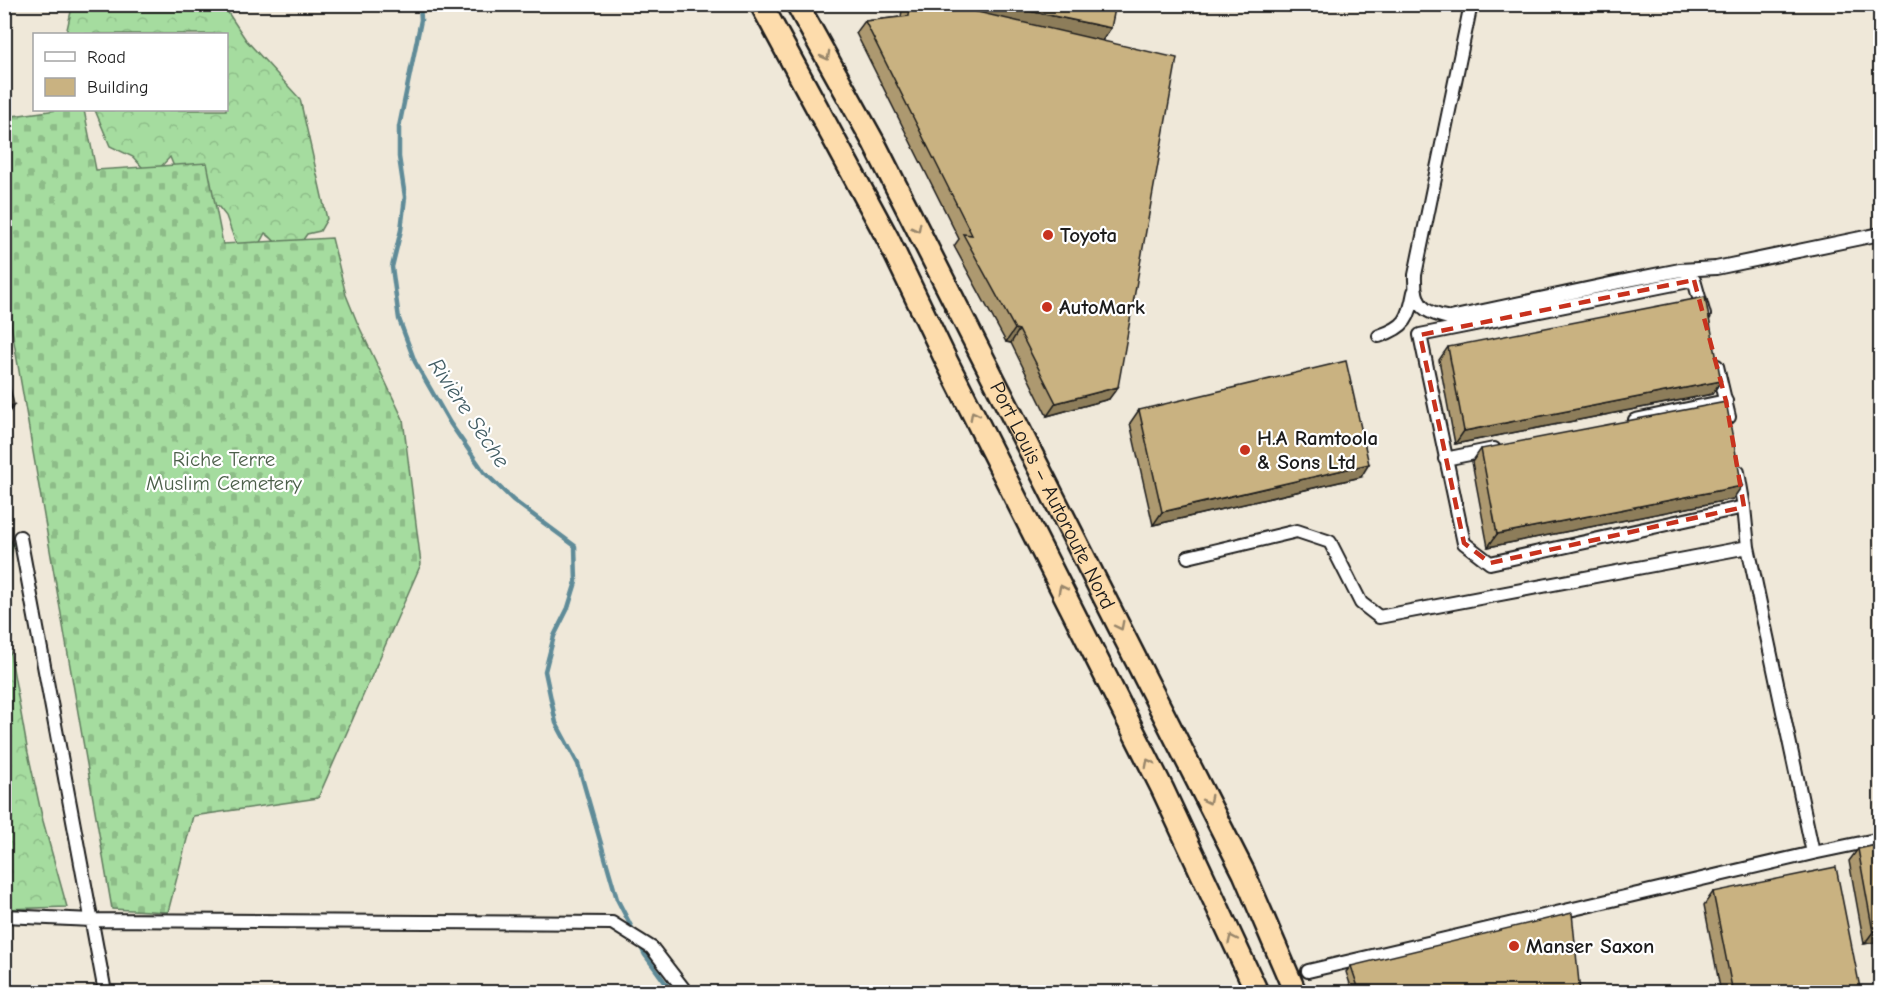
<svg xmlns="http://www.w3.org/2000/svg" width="1885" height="997" viewBox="0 0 1885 997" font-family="'Comic Neue',sans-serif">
	<defs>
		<pattern id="forest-crowns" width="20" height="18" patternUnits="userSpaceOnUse" patternTransform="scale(1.5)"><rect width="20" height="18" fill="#a5dc9f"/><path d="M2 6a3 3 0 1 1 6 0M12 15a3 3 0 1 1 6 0" fill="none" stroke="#8dbc88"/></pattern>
		<pattern id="cemetery-stones" width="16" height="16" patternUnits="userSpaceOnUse" patternTransform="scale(1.5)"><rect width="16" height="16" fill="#a5dc9f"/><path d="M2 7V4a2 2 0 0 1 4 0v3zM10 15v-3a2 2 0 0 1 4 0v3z" fill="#8dbc88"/></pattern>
	</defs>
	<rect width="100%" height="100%" fill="#efe8d9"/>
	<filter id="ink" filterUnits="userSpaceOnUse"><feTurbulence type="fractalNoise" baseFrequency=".0167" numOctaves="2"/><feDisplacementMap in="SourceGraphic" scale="12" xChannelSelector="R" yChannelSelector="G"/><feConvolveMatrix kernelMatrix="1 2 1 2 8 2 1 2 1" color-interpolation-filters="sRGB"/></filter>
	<g filter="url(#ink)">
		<path fill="url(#forest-crowns)" stroke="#607c5e" stroke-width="1.5" d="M75,5h148l23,35 54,59 27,120 -7,12 -13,3 -16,23c-15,-8 -12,-15 -26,-24l-13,24 -13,-5 -13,-36 -8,-10 -26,-5 -8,-10 -14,-34 -19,20 -18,-20 -23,-11 -15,-36h131v-76h-160l6,-27z
			M4,526l9,19 -5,28 -3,6z
			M4,618l24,135 15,68 24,86 -62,2z"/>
		<path fill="url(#cemetery-stones)" stroke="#607c5e" stroke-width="1.5" d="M57,110h27l12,60 111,-7 16,81 109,-6 14,57 11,27 46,97 18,145 -103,234 -125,18 -25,96 -56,-3 -107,-619v-173z"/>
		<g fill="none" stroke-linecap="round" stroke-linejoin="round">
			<path stroke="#5e8b98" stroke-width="4.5" d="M420,4l1,16 -22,107v30l6,40 -4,33 -9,37 7,52 16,43 35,61 34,49 29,28 62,46 1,36 -8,26 -14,28 -9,35 11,52 22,41 39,135 17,33
				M640,945l5,10 27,37"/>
			<g stroke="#1c1c1c" stroke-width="16">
				<path id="street" d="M1471,4l-56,271c-1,29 7,38 35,43l179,-38 51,-10 36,-2 164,-34
					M1704,315l-10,-35 -274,55 44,208 26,20 254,-56
					M1379,336c27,-9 30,-17 35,-44
					M1717,366l12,51
					M1635,420l91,-19
					M1445,459l49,-10
					M1738,472l6,35 4,40 65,306
					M20,537l85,455
					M1188,557l109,-26 33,11 31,61 18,14 369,-70
					M4,916l88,4 520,3 40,25 34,44
					M1308,971l505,-118 67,-14"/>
			</g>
			<g stroke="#1c1c1c" stroke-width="26">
				<g id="highway">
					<path d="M761,4l127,235 58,121 216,428 95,204"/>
					<path id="s1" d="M797,4l77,139 370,730 51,119"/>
				</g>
			</g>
			<use href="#street" stroke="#fff" stroke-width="12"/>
			<use href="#highway" stroke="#fddcac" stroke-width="21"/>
		</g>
		<path fill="#ad996f" stroke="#1c1c1c" stroke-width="1.5" d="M906,4h37l17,4v-4h156l-14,37 7,358 -62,17 -36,-73 -5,-1 -52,-96 5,-7 -103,-206 9,-12 36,-4 1,-7z
			M1448,347l273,34 -9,13 -257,50 -16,-84z
			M1139,410l222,67 -208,48 -23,-102z
			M1481,449l252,50 -245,48 -16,-85z
			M1881,844v97l-17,3 -15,-83 9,-12z
			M1713,892l148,101h-140l-17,-88z
			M1351,966l229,27h-227l-7,-21z"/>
		<path fill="#8d7d5a" stroke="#1c1c1c" stroke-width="1.5" d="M964,4h32l115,24 -9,13 -143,-30z
			M1015,329l4,1 -8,13 -5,-1z
			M1721,381l-9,13 -257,50 9,-13z
			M1118,387l-9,12 -62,17 9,-13z
			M14,405l-9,13h-1v-11z
			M1369,464l-8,13 -208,48 9,-13z
			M1742,486l-9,13 -245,48 9,-13z
			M1881,930v11l-17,3 9,-12z"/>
		<path fill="#c9b281" stroke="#1c1c1c" stroke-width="1.5" d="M910,4h33l234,54 -59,329 -62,16 -37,-73 -4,-1 -52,-95 9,1 -107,-214 44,-5z
			M996,4h120l-5,24z
			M1705,297l16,84 -257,50 -16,-84z
			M1346,361l23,103 -207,48 -23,-102z
			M4,363l10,42 -10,2z
			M1726,402l16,84 -245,48 -16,-85z
			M1881,844v86l-8,2 -15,-83z
			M1836,867l25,126h-128l-20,-101z
			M1572,913l8,80h-220l-9,-27z"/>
		<defs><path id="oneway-chevron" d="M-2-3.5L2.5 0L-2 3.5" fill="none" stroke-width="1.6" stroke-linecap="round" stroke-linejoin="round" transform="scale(1.5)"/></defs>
		<g stroke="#98866b">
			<use href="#oneway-chevron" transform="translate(826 56) rotate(61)"/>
			<use href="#oneway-chevron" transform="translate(917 228) rotate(63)"/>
			<use href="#oneway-chevron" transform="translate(974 415) rotate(-117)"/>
			<use href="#oneway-chevron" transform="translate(1062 589) rotate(-117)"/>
			<use href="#oneway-chevron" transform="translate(1120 626) rotate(63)"/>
			<use href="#oneway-chevron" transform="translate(1149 763) rotate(-117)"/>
			<use href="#oneway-chevron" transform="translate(1208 800) rotate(63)"/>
			<use href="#oneway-chevron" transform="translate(1232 939) rotate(-115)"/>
		</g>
	</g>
	<path fill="none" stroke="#c8321e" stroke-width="4.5" stroke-dasharray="12 8" stroke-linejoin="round" d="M1694,280l32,121 18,106 -254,56 -26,-20 -44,-208z"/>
	<g fill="#c8321e" stroke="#fff" stroke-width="2">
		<circle cx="1048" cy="235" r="6"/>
		<circle cx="1047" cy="307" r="6"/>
		<circle cx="1245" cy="450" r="6"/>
		<circle cx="1514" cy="946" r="6"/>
	</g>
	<g text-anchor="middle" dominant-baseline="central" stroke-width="4.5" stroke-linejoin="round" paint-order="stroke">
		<g font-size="21" font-weight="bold" fill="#1c1c1c" stroke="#fff" text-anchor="start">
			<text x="1060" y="235">Toyota</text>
			<text x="1059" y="307">AutoMark</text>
			<text x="1257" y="438">H.A Ramtoola<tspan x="1257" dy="24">&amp; Sons Ltd</tspan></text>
			<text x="1526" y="946">Manser Saxon</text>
		</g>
		<g font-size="21" fill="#4c5f4a" stroke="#fff">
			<text x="224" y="459">Riche Terre<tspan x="224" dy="24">Muslim Cemetery</tspan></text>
		</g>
		<g font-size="21" fill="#1c1c1c" stroke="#fff">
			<text stroke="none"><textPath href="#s1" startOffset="554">Port Louis – Autoroute Nord</textPath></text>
		</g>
		<g font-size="22" font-style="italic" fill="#425d64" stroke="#fff">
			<text transform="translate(469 413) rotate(56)">Rivière Sèche</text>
		</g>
	</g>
	<rect width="1885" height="997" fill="none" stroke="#fff" stroke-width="24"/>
	<rect x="12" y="12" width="1861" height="973" fill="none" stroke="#1c1c1c" stroke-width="2" filter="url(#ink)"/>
	<rect x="33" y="33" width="195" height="78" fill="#ffffff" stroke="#a4a4a4" stroke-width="1.5"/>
	<rect x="45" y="52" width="30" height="9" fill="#ffffff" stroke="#a4a4a4" stroke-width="1.5"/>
	<text x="87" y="63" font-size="18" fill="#1c1c1c">Road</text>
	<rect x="45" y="78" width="30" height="18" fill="#c9b281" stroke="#a4a4a4" stroke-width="1.5"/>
	<text x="87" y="93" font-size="18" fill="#1c1c1c">Building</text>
</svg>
